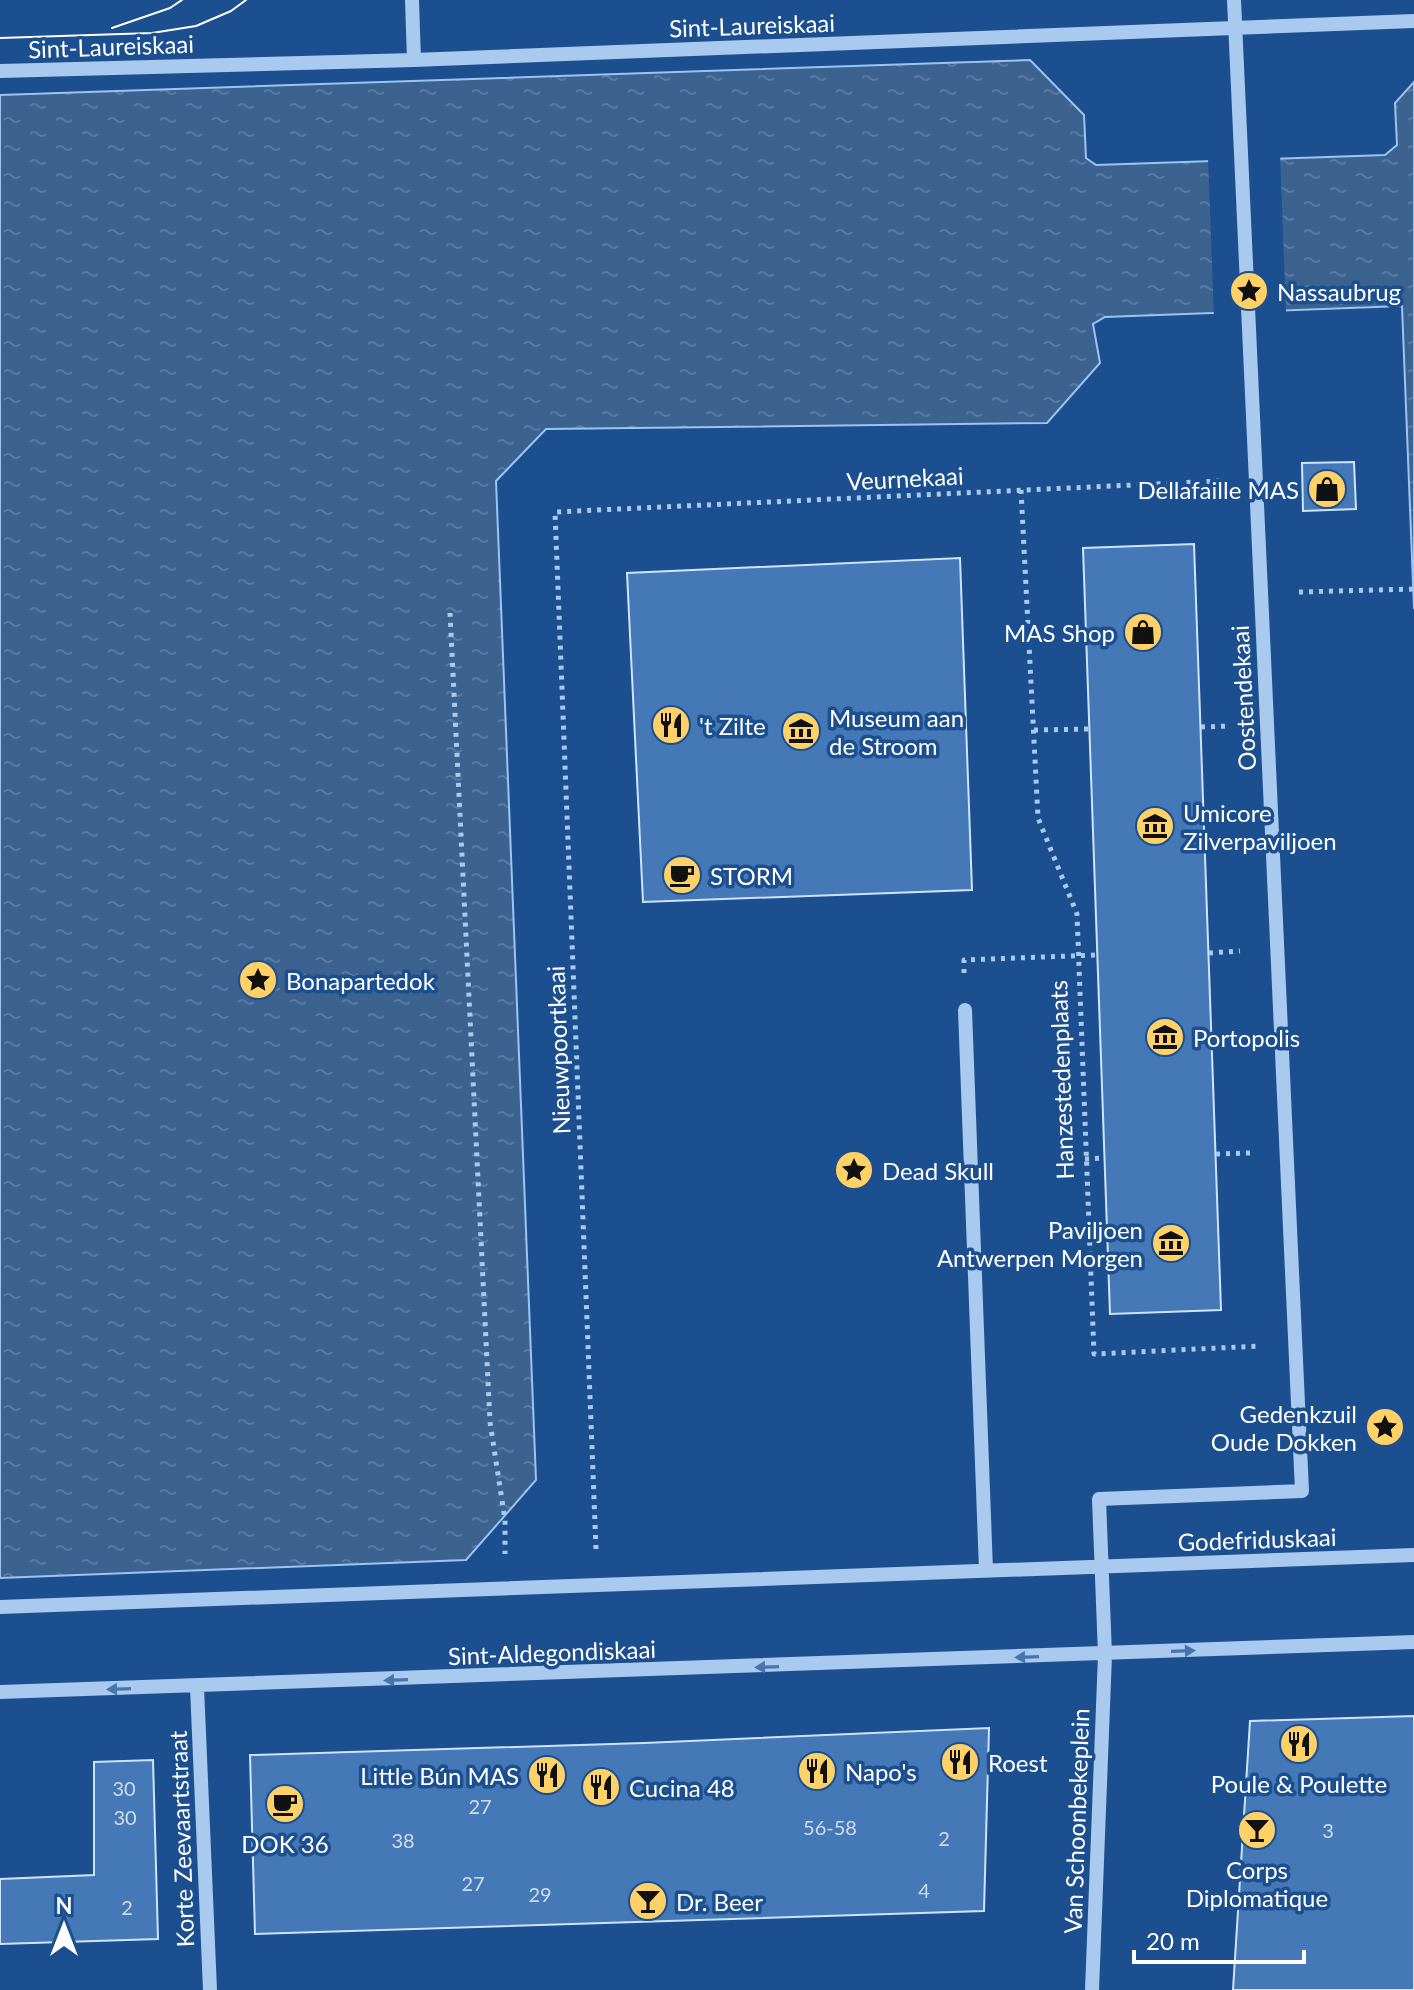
<svg xmlns="http://www.w3.org/2000/svg" width="1414" height="1990" viewBox="0 0 1414 1990" font-family="Lato,sans-serif">
	<defs>
		<pattern id="water-ripples" width="26" height="14" patternUnits="userSpaceOnUse" patternTransform="scale(2)"><rect width="26" height="14" fill="#3c6290"/><path d="M2 4q2-2 4 0t4 0M15 11q2-2 4 0t4 0" fill="none" stroke="#597aa1"/></pattern>
	</defs>
	<rect width="100%" height="100%" fill="#1b4f8f"/>
	<path fill="url(#water-ripples)" stroke="#9cc4f0" stroke-width="2" d="M1030,60l54,55 2,43 10,7 289,-10 12,-10 -2,-42 19,-21v527l-12,-303 -297,11 -12,7 7,39 -53,60 -501,6 -50,52 40,999 -70,80 -466,18v-1483z"/>
	<path fill="#1b4f8f" d="M1280,154l6,160 -72,3 -6,-160z"/>
	<path fill="#4478b7" stroke="#cfe3fa" stroke-width="2" d="M1354,462l2,47 -53,2 -1,-48z
		M1194,544l27,766 -111,4 -27,-766z
		M960,558l12,332 -329,12 -16,-329z
		M1414,1716v274h-181l17,-269z
		M989,1728l-5,183 -729,23 -5,-179 394,-12z
		M153,1760l5,179 -158,5v-65l94,-4v-113z"/>
	<g fill="none" stroke-linecap="round" stroke-linejoin="round">
		<path stroke="#a9c9ee" stroke-width="5" stroke-dasharray="4 6" stroke-linecap="butt" d="M1021,490l17,328 39,96 17,440 166,-8
			M1299,592l115,-3
			M450,613l40,809 15,98v34
			M1201,727l29,-1
			M1034,730l56,-1
			M1209,953l31,-2
			M964,973v-13l133,-5
			M1216,1154l34,-1
			M1085,1159l20,-1
			M596,1549l-41,-1037 664,-31"/>
		<path stroke="#a9c9ee" stroke-width="14" d="M412,0l2,60
			M0,71l414,-11 1000,-39
			M965,1010l21,560
			M0,1607l1414,-52
			M197,1687l13,303
			M0,1692l1414,-50
			M1092,1990l13,-335 -6,-156 203,-8 -68,-1491"/>
		<path stroke="#fff" stroke-width="2" d="M112,28l58,-20 12,-8
			M0,38l152,-5 44,-7 35,-15 15,-11"/>
	</g>
	<defs><path id="oneway-solid" d="M-6-.8H1V-3.2L6.5 0L1 3.2V.8H-6Z" transform="scale(2)"/></defs>
	<g fill="#4674ac">
		<use href="#oneway-solid" transform="translate(1183 1651) rotate(-2)"/>
		<use href="#oneway-solid" transform="translate(1027 1657) rotate(178)"/>
		<use href="#oneway-solid" transform="translate(767 1667) rotate(178)"/>
		<use href="#oneway-solid" transform="translate(396 1680) rotate(178)"/>
		<use href="#oneway-solid" transform="translate(119 1689) rotate(178)"/>
	</g>
	<defs>
		<g id="sight-disc" transform="scale(2)"><circle r="9.5" fill="#ffd166" stroke="#1b4f8f"/><path d="M0-6L1.8-2.2L6-1.7L2.9 1.2L3.7 5.4L0 3.3L-3.7 5.4L-2.9 1.2L-6-1.7L-1.8-2.2Z" fill="#111"/></g>
		<g id="shop-disc" transform="scale(2)"><circle r="9.5" fill="#ffd166" stroke="#1b4f8f"/><path d="M-5-2.5h2.3a2.7 3.5 0 0 1 5.4 0H5L5.5 6h-11ZM-1.5-2.5h3a1.5 2.3 0 0 0-3 0Z" fill="#111"/></g>
		<g id="restaurant-disc" transform="scale(2)"><circle r="9.5" fill="#ffd166" stroke="#1b4f8f"/><path d="M-5-6h1v4h1v-4h1v4h1v-4h1v5L-1.5 .5V6h-2V.5L-5-1ZM5-6V6H3V1.5H1.5Q1.5-4 5-6Z" fill="#111"/></g>
		<g id="museum-disc" transform="scale(2)"><circle r="9.5" fill="#ffd166" stroke="#1b4f8f"/><path d="M0-6L6-3V-2H-6V-3ZM-5-1h2V3h-2ZM-1-1h2V3h-2ZM3-1h2V3H3ZM-6 4H6V6H-6Z" fill="#111"/></g>
		<g id="cafe-disc" transform="scale(2)"><circle r="9.5" fill="#ffd166" stroke="#1b4f8f"/><path d="M-5.5-4.5H6V0H3Q3 3.5 0 3.5H-2.5Q-5.5 3.5-5.5 0ZM3-3.2v2h1.7v-2ZM-6 4.5H4V6H-6Z" fill="#111"/></g>
		<g id="bar-disc" transform="scale(2)"><circle r="9.5" fill="#ffd166" stroke="#1b4f8f"/><path d="M-6-5H6L.8 .8V4.5H3.5V6h-7V4.5H-.8V.8Z" fill="#111"/></g>
	</defs>
	<g fill-rule="evenodd">
		<use href="#sight-disc" x="1249" y="291"/>
		<use href="#shop-disc" x="1327" y="489"/>
		<use href="#shop-disc" x="1143" y="632"/>
		<use href="#restaurant-disc" x="671" y="725"/>
		<use href="#museum-disc" x="801" y="731"/>
		<use href="#museum-disc" x="1155" y="826"/>
		<use href="#cafe-disc" x="682" y="875"/>
		<use href="#sight-disc" x="258" y="980"/>
		<use href="#museum-disc" x="1165" y="1037"/>
		<use href="#sight-disc" x="854" y="1170"/>
		<use href="#museum-disc" x="1171" y="1243"/>
		<use href="#sight-disc" x="1385" y="1427"/>
		<use href="#restaurant-disc" x="1299" y="1744"/>
		<use href="#restaurant-disc" x="960" y="1762"/>
		<use href="#restaurant-disc" x="817" y="1771"/>
		<use href="#restaurant-disc" x="547" y="1775"/>
		<use href="#restaurant-disc" x="601" y="1787"/>
		<use href="#cafe-disc" x="285" y="1804"/>
		<use href="#bar-disc" x="1257" y="1830"/>
		<use href="#bar-disc" x="648" y="1901"/>
	</g>
	<g text-anchor="middle" dominant-baseline="central" stroke-width="7" stroke-linejoin="round" paint-order="stroke">
		<g font-size="20" fill="#d0dded">
			<text x="124" y="1788">30</text>
			<text x="480" y="1806">27</text>
			<text x="125" y="1817">30</text>
			<text x="830" y="1827">56-58</text>
			<text x="1328" y="1830">3</text>
			<text x="944" y="1838">2</text>
			<text x="403" y="1840">38</text>
			<text x="473" y="1883">27</text>
			<text x="924" y="1890">4</text>
			<text x="540" y="1894">29</text>
			<text x="127" y="1907">2</text>
		</g>
		<g font-size="24" fill="#fff" stroke="#1b4f8f">
			<text transform="translate(752 25) rotate(-2)">Sint-Laureiskaai</text>
			<text transform="translate(111 46) rotate(-2)">Sint-Laureiskaai</text>
			<text transform="translate(905 478) rotate(-3)">Veurnekaai</text>
			<text transform="translate(1243 698) rotate(-93)">Oostendekaai</text>
			<text transform="translate(558 1050) rotate(-92)">Nieuwpoortkaai</text>
			<text transform="translate(1061 1080) rotate(-92)">Hanzestedenplaats</text>
			<text transform="translate(1257 1539) rotate(-2)">Godefriduskaai</text>
			<text transform="translate(552 1652) rotate(-2)">Sint-Aldegondiskaai</text>
			<text transform="translate(1076 1821) rotate(-88)">Van Schoonbekeplein</text>
			<text transform="translate(181 1839) rotate(-92)">Korte Zeevaartstraat</text>
		</g>
		<g font-size="24" fill="#fff" stroke="#1b4f8f" text-anchor="start">
			<text x="1277" y="291">Nassaubrug</text>
			<text x="1299" y="489" text-anchor="end">Dellafaille MAS</text>
			<text x="1115" y="632" text-anchor="end">MAS Shop</text>
			<text x="829" y="717">Museum aan<tspan x="829" dy="28">de Stroom</tspan></text>
			<text x="699" y="725">'t Zilte</text>
			<text x="1183" y="812">Umicore<tspan x="1183" dy="28">Zilverpaviljoen</tspan></text>
			<text x="710" y="875">STORM</text>
			<text x="286" y="980">Bonapartedok</text>
			<text x="1193" y="1037">Portopolis</text>
			<text x="882" y="1170">Dead Skull</text>
			<text x="1143" y="1229" text-anchor="end">Paviljoen<tspan x="1143" dy="28">Antwerpen Morgen</tspan></text>
			<text x="1357" y="1413" text-anchor="end">Gedenkzuil<tspan x="1357" dy="28">Oude Dokken</tspan></text>
			<text x="988" y="1762">Roest</text>
			<text x="845" y="1771">Napo's</text>
			<text x="519" y="1775" text-anchor="end">Little Bún MAS</text>
			<text x="1299" y="1783" text-anchor="middle">Poule &amp; Poulette</text>
			<text x="629" y="1787">Cucina 48</text>
			<text x="285" y="1843" text-anchor="middle">DOK 36</text>
			<text x="1257" y="1869" text-anchor="middle">Corps<tspan x="1257" dy="28">Diplomatique</tspan></text>
			<text x="676" y="1901">Dr. Beer</text>
		</g>
	</g>
	<g transform="translate(64 1926)" stroke="#1b4f8f" stroke-width="6" paint-order="stroke">
	<path d="M0-6L14 30L0 20L-14 30Z" fill="#ffffff"/>
	<text y="-12" font-size="22" font-weight="bold" text-anchor="middle" fill="#ffffff">N</text>
	</g>
	<path d="M1134 1950v12h170v-12" fill="none" stroke="#ffffff" stroke-width="4"/>
	<text x="1146" y="1950" font-size="24" fill="#ffffff" stroke="#1b4f8f" stroke-width="6" paint-order="stroke">20 m</text>
</svg>
